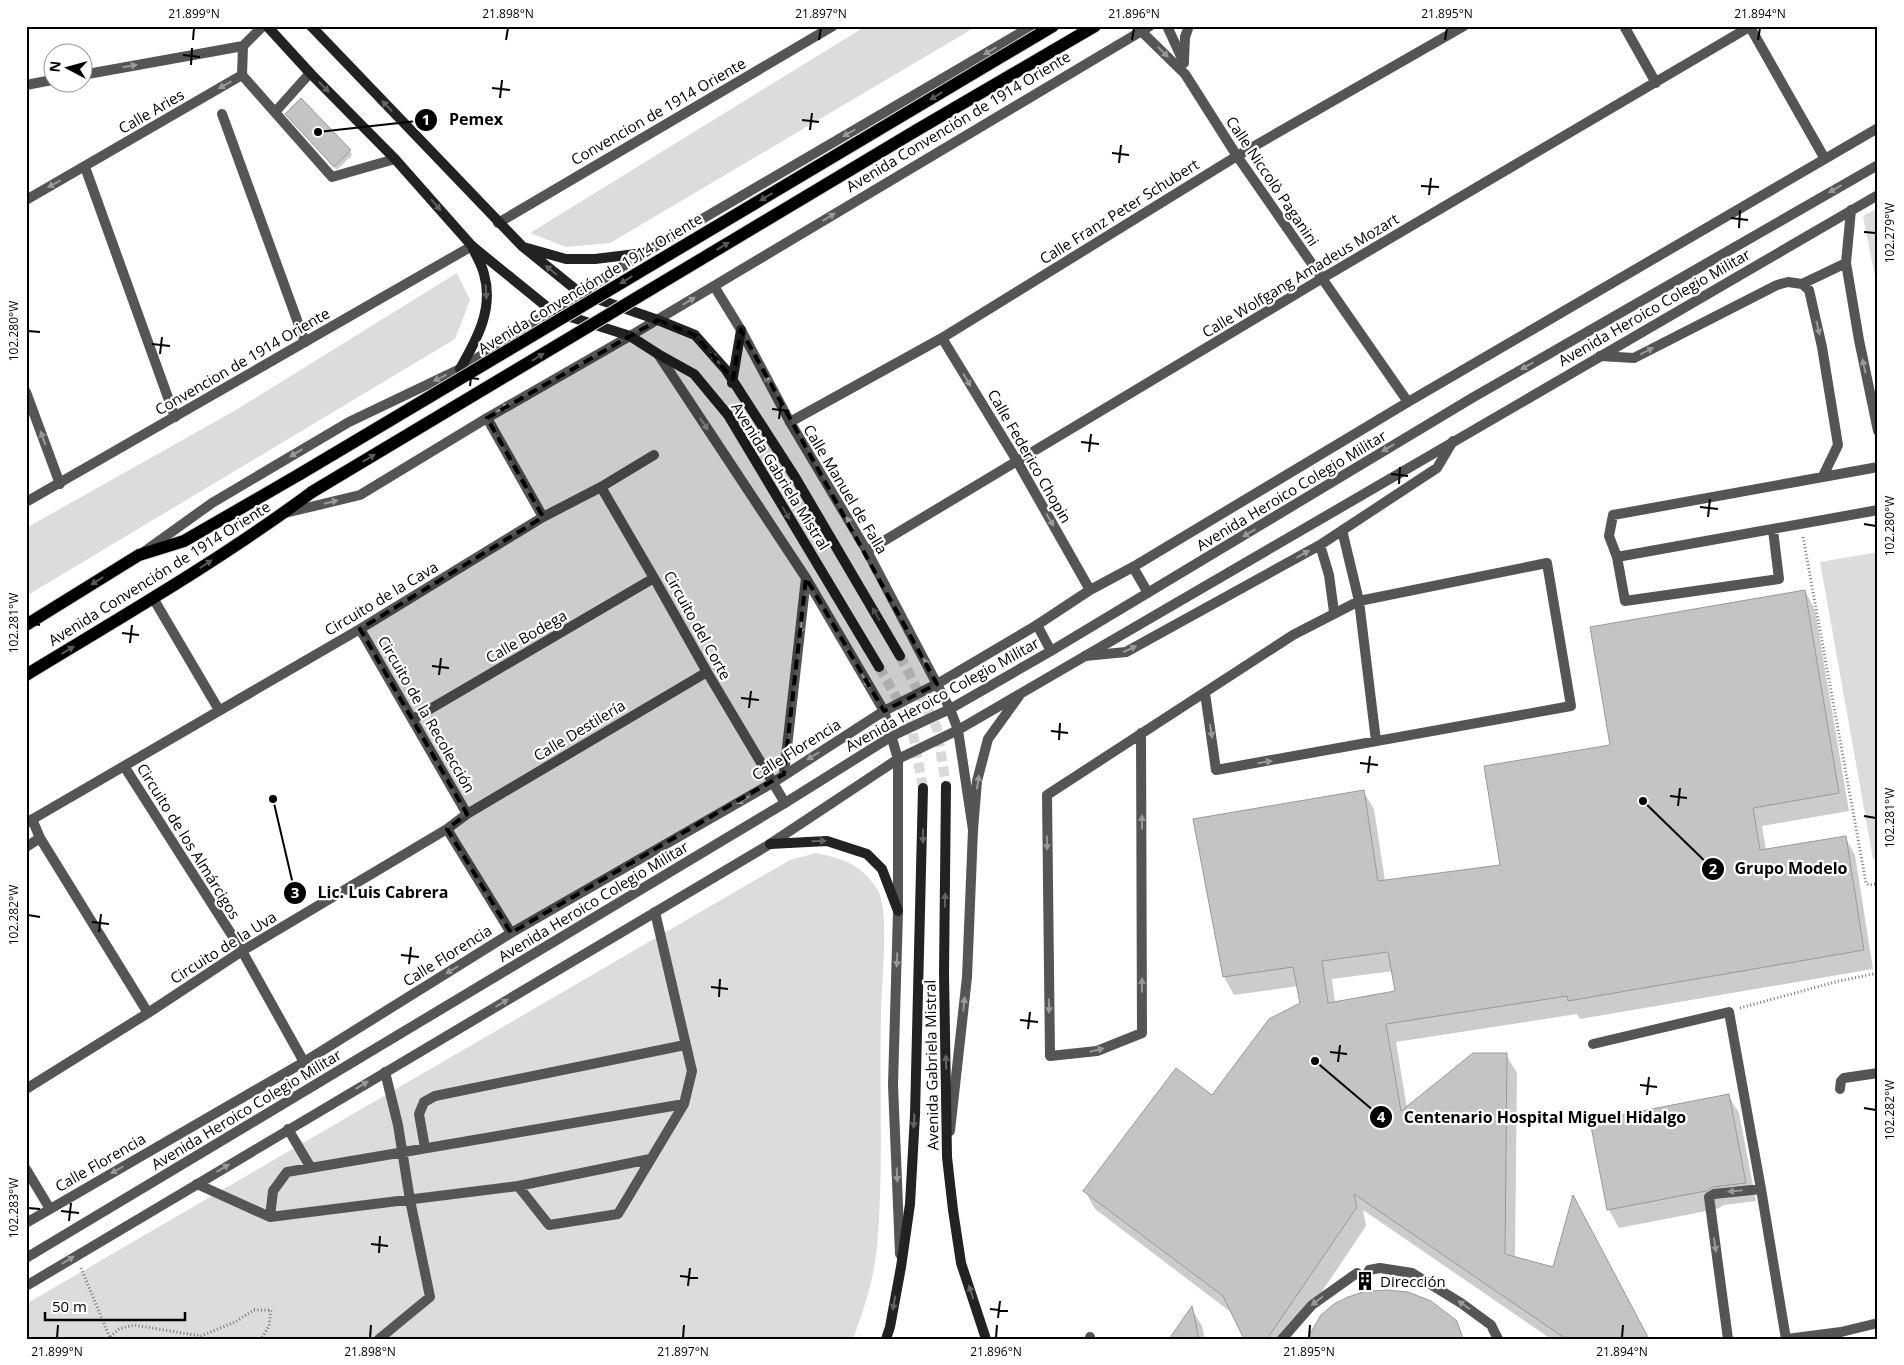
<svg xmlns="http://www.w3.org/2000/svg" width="1904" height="1365" viewBox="0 0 1904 1365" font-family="'Open Sans',sans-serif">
	<rect width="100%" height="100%" fill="#fff"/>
	<path fill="#dcdcdc" d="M866,26h111l-367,217 -44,4 -36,-14z
		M1878,208v84l-15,-76z
		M457,273l13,27 -15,39 -429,257v-68l210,-118z
		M1878,552v307h-5l-53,-297z
		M816,853c28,6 47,12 62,38 12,21 3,98 3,125 -2,77 3,154 -4,231 -3,32 -13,62 -24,92h-827v-35l764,-444z"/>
	<path fill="#0003" fill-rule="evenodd" d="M289,118l61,33 2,4 -15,15z
		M1805,591l10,19 34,201 -87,15 4,24 79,-13 10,18 18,114 -293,50 -3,-5 -181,28 11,66 99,-53 11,18 -2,185 133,81h-97l-188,-129 3,16 -76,113h-45l-13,-26 -137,-104 -10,-18 128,-94 89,-93 -4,-18 -64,9 -10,-18 139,-186 11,18 11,72 116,-15 110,-120zM1393,971l3,21 -61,11 -3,-24z
		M1728,1095l11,18 17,88 -32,4 -7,4 -98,19 -10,-18z
		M1192,1309l10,17 3,13h-35z"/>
	<path fill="#c4c4c4" stroke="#999" fill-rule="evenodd" d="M301,98l50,52 -17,17 -49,-53z
		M1805,590l34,203 -86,15 7,42 86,-14 18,114 -296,51 -1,-5 -181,28 15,87 72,-58h34l-2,201 48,13 20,-72 76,144h-83l-212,-145 3,13 -90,132h-23l-21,-43 -140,-105 93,-123 36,27 57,-76 31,-16 -7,-36 -70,10 -30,-158 171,-29 14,91 122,-16 -16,-99 126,-21 -20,-118zM1388,952l7,39 -67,12 -6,-42z
		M1729,1094l17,89 -33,4 -7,4 -99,19 -17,-89z
		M1372,1289l1,2 13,-1 22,2 23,9 26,20 6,18h-156l14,-24 13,-11 14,-7z
		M1192,1306l7,33h-30z"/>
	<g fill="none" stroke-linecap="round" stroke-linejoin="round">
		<path stroke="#d9d9d9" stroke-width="10" stroke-dasharray="10 5" stroke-linecap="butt" d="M900,656l37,72 9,58
			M879,667l32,56 12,65"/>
		<g stroke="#dbdbdb" stroke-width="14">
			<path id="primary" d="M26,625l113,-70 45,-14 116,-67
				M26,675c97,-59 196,-116 286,-183"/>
		</g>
		<path stroke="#777" stroke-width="3" stroke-dasharray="1 2.5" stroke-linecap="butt" d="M1803,537l63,346 3,2 9,-1
			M1740,1008l99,-27 39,-8
			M81,1268l29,70
			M108,1339l11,-10 15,-4 67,11 34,-14 19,-12h17l-2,16 -8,13"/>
		<path stroke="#555" stroke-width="10" d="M242,75l90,102 63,-18
			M276,111l34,-38
			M222,114l83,228
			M1851,210l-5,53 13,77 19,91
			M1802,284l44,-21
			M1600,356l34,2 143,-73 11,-3 14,2 7,6 13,57 16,98 -15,31
			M1342,530l17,71 17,140
			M1773,530l6,49 -154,22 -8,-44 -8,-21 4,-21 265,-48
			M1320,545l9,30 5,37
			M1617,557l261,-47
			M1085,656l41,-4 194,-107 117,-77 16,-27
			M1141,733l1,300 -45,18 -47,5 -3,-261 246,-160 66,-34 188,-38 24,143 -355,64 -11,-77
			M1593,1044l136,-32 32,177 25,150
			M1840,1089l1,-8 3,-3 34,-5
			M288,1129l23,39
			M425,1148l-6,-34 5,-12 11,-6 250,-51
			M197,1184l73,33 248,-31 132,-27
			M518,1186l31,39 69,-11 66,-110 8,-33 -37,-159
			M270,1217l3,-26 14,-19 397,-68
			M1369,1270l11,-2 32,5 49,30 30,22 7,14
			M379,1339l51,-42 -20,-97 -12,-75 -13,-53
			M1090,1339v-2
			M1282,1339l30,-34 45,-32
			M1728,1339l-19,-142 5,-3 47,-5
			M1787,1339l54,-7 37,-9"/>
		<path stroke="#555" stroke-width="10" d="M1167,26l17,37
			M1624,26l32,57
			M1750,27l75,132
			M1141,31l44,43 52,82 171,246
			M82,75l161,-29
			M26,85l26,-5
			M85,167l90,250
			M26,200l216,-125 1,-29 20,-20
			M498,223l335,-197
			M942,338l75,123 73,129
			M26,392l34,92
			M487,418l56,99
			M790,422l152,-84 295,-182 227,-130
			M601,487l53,91 53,94 78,131
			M867,551l454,-272 430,-253
			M153,598l66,112
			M360,629l107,185
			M413,719l241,-141
			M124,766l118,185 62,111
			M32,819l8,19 108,175
			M26,823l334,-194 183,-112 58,-30 53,-32
			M447,829l64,104
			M26,847l14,-9
			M26,1089l122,-76 94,-62 205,-122 20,-15 240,-142
			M26,1169l24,40
			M26,1223l278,-161 207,-129 263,-151 110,-71 53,-27 100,-59 53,-35 43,-23 275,-165 470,-274"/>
		<path stroke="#555" stroke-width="10" d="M1184,60l1,-23 4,-11
			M714,286l27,44 49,92 77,129 83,158 8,21 15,100
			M658,354l148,224 78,133 14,48v152l-5,174 7,169
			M26,502l446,-256
			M285,513l75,-18 127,-77 143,-82 520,-310
			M145,551l67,-48 137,-81 111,-53 184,-116 388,-227
			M1133,567l15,26
			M1037,625l14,26
			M784,774l22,-196
			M950,1131l17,-154 6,-147 4,-49 11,-42 31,-43
			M26,1258l759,-455 107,-67 58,-27 101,-58 421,-253 406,-233
			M26,1286l744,-442 128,-85 60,-29 920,-535"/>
		<path stroke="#222" stroke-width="10" d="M267,26l43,47 85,86 77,87 80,65 78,25 28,18 36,20 34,41 151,252
			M311,26l211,220 58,47 78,27 37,15 31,35 69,107 105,179
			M527,248l39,11h29l49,-6
			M460,369c17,-30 34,-60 24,-95 -2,-9 -7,-17 -11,-25
			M732,383l9,-53
			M946,786l-2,187 3,184 6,53 8,53 25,76
			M770,844l57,-3 40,13 15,15 16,42
			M886,1339l4,-12 11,-60 9,-63 5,-89 8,-327"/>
		<use href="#primary" stroke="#000" stroke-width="12"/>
		<g stroke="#dbdbdb" stroke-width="14" stroke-linecap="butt">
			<path id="primary-bridge" d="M300,474l753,-448
				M312,492l605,-362 178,-104"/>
		</g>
		<use href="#primary-bridge" stroke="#000" stroke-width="12"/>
	</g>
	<defs><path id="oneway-solid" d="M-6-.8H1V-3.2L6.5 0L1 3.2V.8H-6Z" transform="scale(1.25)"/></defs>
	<g fill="#999">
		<use href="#oneway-solid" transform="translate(990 51) rotate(150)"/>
		<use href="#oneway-solid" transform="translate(1163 52) rotate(45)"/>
		<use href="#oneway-solid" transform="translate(130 66) rotate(-10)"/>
		<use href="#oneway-solid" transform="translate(225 85) rotate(150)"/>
		<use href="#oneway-solid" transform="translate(849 133) rotate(150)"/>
		<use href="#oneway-solid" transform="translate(54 184) rotate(151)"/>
		<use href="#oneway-solid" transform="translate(1835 189) rotate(150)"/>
		<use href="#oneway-solid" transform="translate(829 217) rotate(-31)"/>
		<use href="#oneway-solid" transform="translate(689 301) rotate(-31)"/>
		<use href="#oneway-solid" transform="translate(1818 328) rotate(77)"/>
		<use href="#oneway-solid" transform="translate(1647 351) rotate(-27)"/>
		<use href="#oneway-solid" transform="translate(1527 366) rotate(150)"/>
		<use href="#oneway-solid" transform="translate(1864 366) rotate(-102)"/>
		<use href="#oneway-solid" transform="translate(440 378) rotate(154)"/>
		<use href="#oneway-solid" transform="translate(967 380) rotate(59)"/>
		<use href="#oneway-solid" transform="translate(768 382) rotate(-118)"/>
		<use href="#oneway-solid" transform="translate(503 408) rotate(-30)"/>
		<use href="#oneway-solid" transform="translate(704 424) rotate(56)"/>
		<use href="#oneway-solid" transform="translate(43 438) rotate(-110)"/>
		<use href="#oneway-solid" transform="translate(1388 448) rotate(149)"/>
		<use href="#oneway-solid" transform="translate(296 453) rotate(149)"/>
		<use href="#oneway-solid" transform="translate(331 502) rotate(-14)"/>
		<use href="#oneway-solid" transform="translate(1050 520) rotate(60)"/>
		<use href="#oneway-solid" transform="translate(850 523) rotate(-121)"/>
		<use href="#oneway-solid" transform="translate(1249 533) rotate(149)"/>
		<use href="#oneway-solid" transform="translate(1303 554) rotate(-29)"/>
		<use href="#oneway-solid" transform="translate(801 627) rotate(96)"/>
		<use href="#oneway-solid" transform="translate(1130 649) rotate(-25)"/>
		<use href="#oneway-solid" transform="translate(927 665) rotate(-118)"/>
		<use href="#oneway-solid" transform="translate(866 681) rotate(60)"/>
		<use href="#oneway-solid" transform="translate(1211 731) rotate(81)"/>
		<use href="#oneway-solid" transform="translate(813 756) rotate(148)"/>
		<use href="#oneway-solid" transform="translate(1265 762) rotate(-10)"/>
		<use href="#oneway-solid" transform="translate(978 782) rotate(-81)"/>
		<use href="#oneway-solid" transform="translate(743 800) rotate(150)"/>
		<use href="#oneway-solid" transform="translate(1142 822) rotate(-90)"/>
		<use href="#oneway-solid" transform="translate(1047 843) rotate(89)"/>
		<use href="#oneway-solid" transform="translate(897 960) rotate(92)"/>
		<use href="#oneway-solid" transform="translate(452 970) rotate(148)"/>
		<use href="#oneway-solid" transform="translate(1142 985) rotate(-90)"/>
		<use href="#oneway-solid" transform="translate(502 1003) rotate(-31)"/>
		<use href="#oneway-solid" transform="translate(964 1004) rotate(-84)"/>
		<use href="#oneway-solid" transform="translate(1049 1006) rotate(89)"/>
		<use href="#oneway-solid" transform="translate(1097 1050) rotate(-14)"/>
		<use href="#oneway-solid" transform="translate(362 1085) rotate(-31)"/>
		<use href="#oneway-solid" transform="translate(223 1168) rotate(-31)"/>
		<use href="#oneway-solid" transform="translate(117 1170) rotate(150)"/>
		<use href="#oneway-solid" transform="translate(897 1175) rotate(88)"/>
		<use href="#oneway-solid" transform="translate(1735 1191) rotate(174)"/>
		<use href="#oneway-solid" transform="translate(1715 1245) rotate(82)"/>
		<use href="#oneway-solid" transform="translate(68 1260) rotate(-31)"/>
		<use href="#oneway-solid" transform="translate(1317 1301) rotate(142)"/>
		<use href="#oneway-solid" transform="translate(1464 1305) rotate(-145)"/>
	</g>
	<g fill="#646464">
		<use href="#oneway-solid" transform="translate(324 87) rotate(45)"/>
		<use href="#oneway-solid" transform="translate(387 106) rotate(-134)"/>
		<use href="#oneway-solid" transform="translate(436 205) rotate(49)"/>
		<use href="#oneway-solid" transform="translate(551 270) rotate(-141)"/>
		<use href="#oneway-solid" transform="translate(486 292) rotate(86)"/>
		<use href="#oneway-solid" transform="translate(715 358) rotate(-130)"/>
		<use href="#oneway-solid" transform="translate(786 513) rotate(59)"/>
		<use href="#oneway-solid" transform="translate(876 614) rotate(-120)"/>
		<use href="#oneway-solid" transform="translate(923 836) rotate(90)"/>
		<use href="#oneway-solid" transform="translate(819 841) rotate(-2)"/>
		<use href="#oneway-solid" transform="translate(945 900) rotate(-89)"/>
		<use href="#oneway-solid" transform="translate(946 1062) rotate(-91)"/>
		<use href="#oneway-solid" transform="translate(914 1121) rotate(93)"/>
		<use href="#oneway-solid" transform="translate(971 1292) rotate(-108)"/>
		<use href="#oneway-solid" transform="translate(894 1303) rotate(100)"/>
	</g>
	<g fill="#595959">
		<use href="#oneway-solid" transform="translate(936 96) rotate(149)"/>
		<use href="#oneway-solid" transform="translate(766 197) rotate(149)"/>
		<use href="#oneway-solid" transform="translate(723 246) rotate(-31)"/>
		<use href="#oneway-solid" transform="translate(626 280) rotate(149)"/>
		<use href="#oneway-solid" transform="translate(538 357) rotate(-31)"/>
		<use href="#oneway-solid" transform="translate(369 458) rotate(-31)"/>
		<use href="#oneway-solid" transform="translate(206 564) rotate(-33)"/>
		<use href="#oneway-solid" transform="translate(97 581) rotate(148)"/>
		<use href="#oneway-solid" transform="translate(68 650) rotate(-31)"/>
	</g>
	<path fill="#000" fill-opacity="0.2" stroke="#000" stroke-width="4" stroke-dasharray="10 6" stroke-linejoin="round" d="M658,320l37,15 38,44 8,-49 196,354 -53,27 -78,-133 -22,196 -273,159 -64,-104 20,-15 -107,-185 183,-112 -56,-99z"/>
	<path fill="none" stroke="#000" stroke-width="2" d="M193,40l1,-12M506,40l2,-12M819,40l2,-12M1132,40l2,-12M1445,40l2,-12M1758,40l2,-12M183,55l17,2M191,65l1,-17M492,88l18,2M500,98l2,-18M802,120l17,2M810,130l2,-17M1112,153l17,2M1119,163l2,-18M1421,186l18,1M1429,195l2,-17M1731,218l17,2M1739,228l1,-18M1864,232l12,1M28,331l12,1M152,344l18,2M160,354l2,-17M462,377l17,2M470,386l2,-17M772,409l17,2M779,419l2,-17M1081,442l18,2M1089,452l2,-18M1391,474l17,2M1399,484l1,-17M1700,507l18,2M1708,517l2,-18M1864,524l12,2M28,623l12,2M122,633l17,2M130,643l2,-18M432,666l17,2M439,675l2,-17M741,698l18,2M749,708l2,-17M1051,731l17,2M1059,740l1,-17M1360,763l18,2M1368,773l2,-17M1670,796l17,2M1678,806l2,-18M1864,816l12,2M28,915l12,2M92,922l17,2M99,932l2,-18M401,955l18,2M409,964l2,-17M711,987l17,2M719,997l1,-18M1020,1020l18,2M1028,1029l2,-17M1330,1052l17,2M1338,1062l2,-17M1640,1085l17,2M1647,1095l2,-18M1864,1108l12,2M28,1208l12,1M61,1211l18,2M69,1221l2,-18M371,1244l17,2M379,1253l1,-17M680,1276l18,2M688,1286l2,-18M990,1309l18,2M998,1318l2,-17M57,1338l1,-13M370,1338l1,-13M683,1338l1,-13M996,1338l1,-13M1309,1338l1,-13M1622,1338l1,-13"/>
	<defs>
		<g id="building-bare" transform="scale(1.5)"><path d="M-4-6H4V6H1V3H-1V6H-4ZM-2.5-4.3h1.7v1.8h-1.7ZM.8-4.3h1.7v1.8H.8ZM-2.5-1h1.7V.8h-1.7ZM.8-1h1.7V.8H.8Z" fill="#000" stroke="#fff" stroke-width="2.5" paint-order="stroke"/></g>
	</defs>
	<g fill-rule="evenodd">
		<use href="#building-bare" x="1365" y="1281"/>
	</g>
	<g text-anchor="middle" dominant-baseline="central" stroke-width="4.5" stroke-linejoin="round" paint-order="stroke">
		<g font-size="15" fill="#000" stroke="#fff">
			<text transform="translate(151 111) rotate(-30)">Calle Aries</text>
			<text transform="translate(658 111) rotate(-30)">Convencion de 1914 Oriente</text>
			<text transform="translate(958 121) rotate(-31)">Avenida Convención de 1914 Oriente</text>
			<text transform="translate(1273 181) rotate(56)">Calle Niccolò Paganini</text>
			<text transform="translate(1119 211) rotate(-32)">Calle Franz Peter Schubert</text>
			<text transform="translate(1300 275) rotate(-31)">Calle Wolfgang Amadeus Mozart</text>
			<text transform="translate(590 283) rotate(-31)">Avenida Convención de 1914 Oriente</text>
			<text transform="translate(1654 307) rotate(-30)">Avenida Heroico Colegio Militar</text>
			<text transform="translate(242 361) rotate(-30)">Convencion de 1914 Oriente</text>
			<text transform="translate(1030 456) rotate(60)">Calle Federico Chopin</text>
			<text transform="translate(781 476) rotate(58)">Avenida Gabriela Mistral</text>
			<text transform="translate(846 489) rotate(59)">Calle Manuel de Falla</text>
			<text transform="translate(1291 490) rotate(-31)">Avenida Heroico Colegio Militar</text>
			<text transform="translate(159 573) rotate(-32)">Avenida Convención de 1914 Oriente</text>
			<text transform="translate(381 598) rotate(-31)">Circuito de la Cava</text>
			<text transform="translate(698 625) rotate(61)">Circuito del Corte</text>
			<text transform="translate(526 636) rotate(-30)">Calle Bodega</text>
			<text transform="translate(942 694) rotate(-29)">Avenida Heroico Colegio Militar</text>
			<text transform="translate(427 714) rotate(60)">Circuito de la Recolección</text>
			<text transform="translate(579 730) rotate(-31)">Calle Destilería</text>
			<text transform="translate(796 749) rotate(-32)">Calle Florencia</text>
			<text transform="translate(189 841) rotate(58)">Circuito de los Almárcigos</text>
			<text transform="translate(593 901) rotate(-31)">Avenida Heroico Colegio Militar</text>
			<text transform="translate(223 947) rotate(-32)">Circuito de la Uva</text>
			<text transform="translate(447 955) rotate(-32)">Calle Florencia</text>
			<text transform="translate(931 1065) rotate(-91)">Avenida Gabriela Mistral</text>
			<text transform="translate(246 1109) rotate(-31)">Avenida Heroico Colegio Militar</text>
			<text transform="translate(100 1162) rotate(-30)">Calle Florencia</text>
		</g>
		<g font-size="15" fill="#000" stroke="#fff" text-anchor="start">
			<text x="1380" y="1281">Dirección</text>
		</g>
	</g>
	<path fill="none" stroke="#000" stroke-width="2" d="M318 132L426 120M1643 801L1713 869M273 799L295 893M1315 1061L1381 1117"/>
	<g fill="#000" stroke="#fff" stroke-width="2">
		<circle cx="318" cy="132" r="5"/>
		<circle cx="1643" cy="801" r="5"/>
		<circle cx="273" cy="799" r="5"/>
		<circle cx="1315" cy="1061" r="5"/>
		<circle cx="426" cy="120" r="12"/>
		<circle cx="1713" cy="869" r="12"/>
		<circle cx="295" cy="893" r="12"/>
		<circle cx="1381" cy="1117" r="12"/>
	</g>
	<g font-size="15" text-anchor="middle" font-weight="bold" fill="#fff">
		<text x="426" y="125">1</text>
		<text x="1713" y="874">2</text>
		<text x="295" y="898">3</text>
		<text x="1381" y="1122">4</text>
	</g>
	<g font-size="16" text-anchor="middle" font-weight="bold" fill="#000" stroke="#fff" stroke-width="4.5" stroke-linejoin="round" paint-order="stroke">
		<text x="476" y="125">Pemex</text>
		<text x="1791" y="874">Grupo Modelo</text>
		<text x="383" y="898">Lic. Luis Cabrera</text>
		<text x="1545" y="1123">Centenario Hospital Miguel Hidalgo</text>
	</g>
	<rect width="1904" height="1365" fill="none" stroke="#ffffff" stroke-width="55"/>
	<g transform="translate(68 68) rotate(276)"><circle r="24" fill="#ffffff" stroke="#999999"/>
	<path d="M0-4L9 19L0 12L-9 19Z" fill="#000000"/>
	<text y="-8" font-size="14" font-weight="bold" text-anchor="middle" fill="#000000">N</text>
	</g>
	<path d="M45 1312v8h140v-8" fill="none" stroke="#000000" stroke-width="2.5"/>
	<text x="52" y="1312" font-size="15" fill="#000000" stroke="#ffffff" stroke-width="4" paint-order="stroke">50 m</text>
	<rect x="28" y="28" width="1848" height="1310" fill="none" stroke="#000" stroke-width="2"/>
	<g font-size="12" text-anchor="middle" fill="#000">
		<text x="194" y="18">21.899°N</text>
		<text x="508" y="18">21.898°N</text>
		<text x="821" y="18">21.897°N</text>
		<text x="1134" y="18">21.896°N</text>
		<text x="1447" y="18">21.895°N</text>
		<text x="1760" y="18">21.894°N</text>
		<text transform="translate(1890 233) rotate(-90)" y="4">102.279°W</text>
		<text transform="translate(14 331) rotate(-90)" y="4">102.280°W</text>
		<text transform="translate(1890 526) rotate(-90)" y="4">102.280°W</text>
		<text transform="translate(14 623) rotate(-90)" y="4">102.281°W</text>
		<text transform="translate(1890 818) rotate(-90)" y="4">102.281°W</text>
		<text transform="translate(14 915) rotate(-90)" y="4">102.282°W</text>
		<text transform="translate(1890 1110) rotate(-90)" y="4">102.282°W</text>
		<text transform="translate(14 1208) rotate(-90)" y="4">102.283°W</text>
		<text x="57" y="1356">21.899°N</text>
		<text x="370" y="1356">21.898°N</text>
		<text x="683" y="1356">21.897°N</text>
		<text x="996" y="1356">21.896°N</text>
		<text x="1309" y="1356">21.895°N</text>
		<text x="1622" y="1356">21.894°N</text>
	</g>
</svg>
